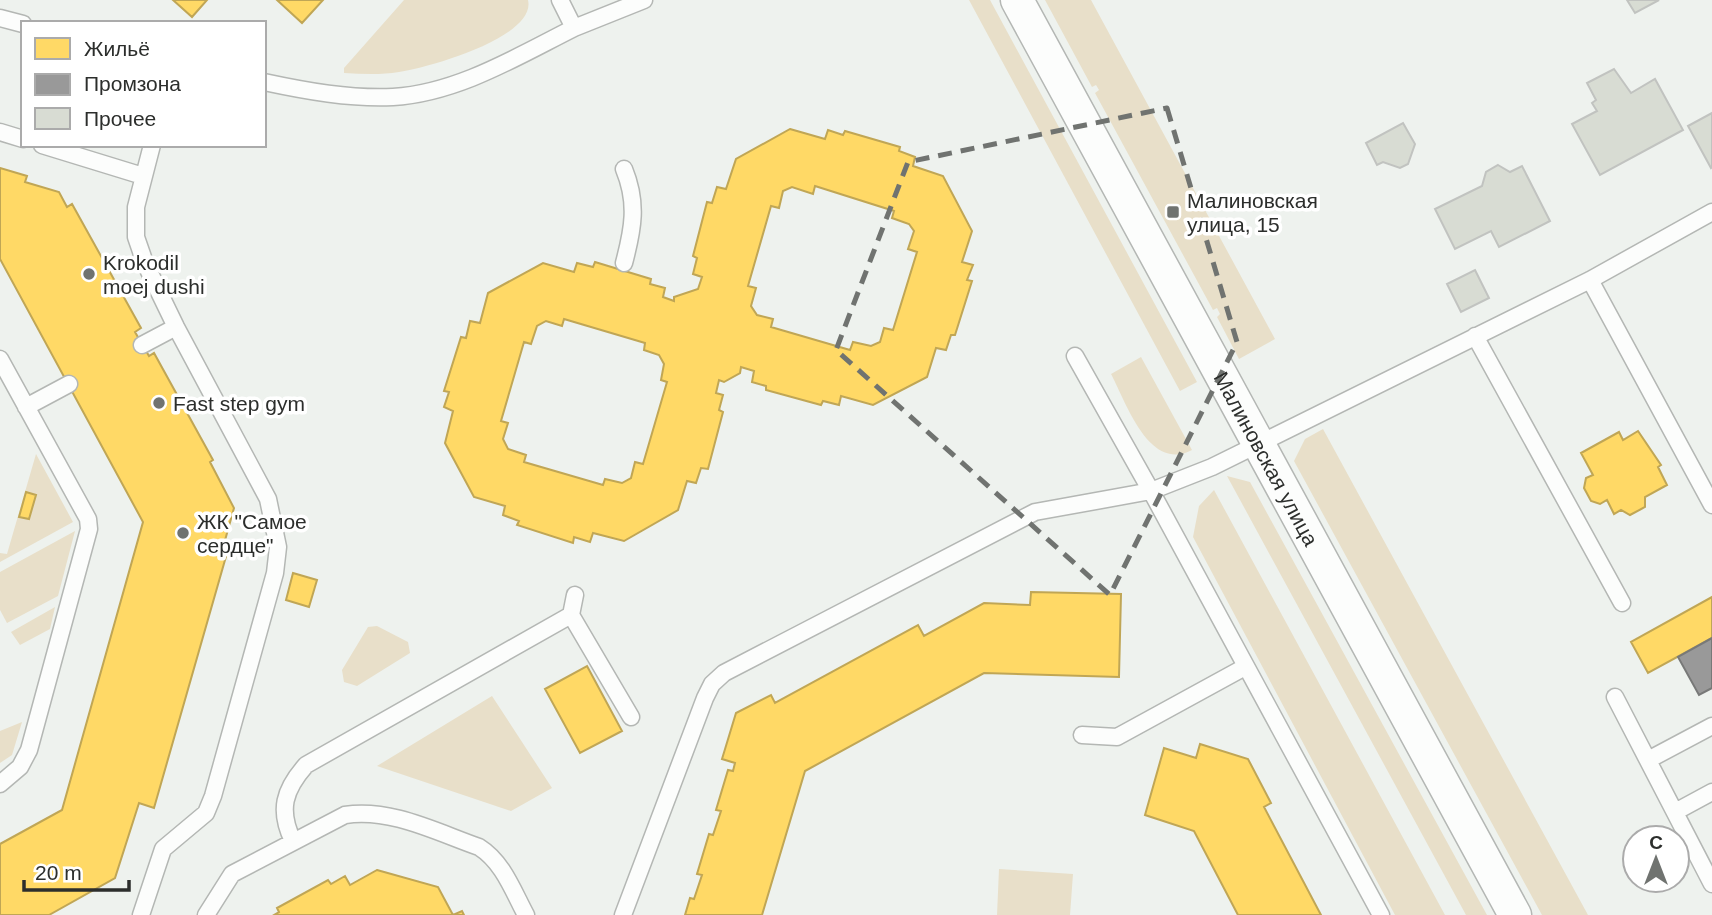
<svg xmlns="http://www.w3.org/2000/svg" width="1712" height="915" viewBox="0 0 1712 915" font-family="Helvetica,sans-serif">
	<rect width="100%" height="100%" fill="#eef2ee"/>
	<path fill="#e8dfc9" d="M404,0h124c9,37 -100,68 -129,72 -18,3 -37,2 -55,1v-5z
		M969,0h21l207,382 -17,9z
		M1045,0h46l184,339 -36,20 -22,-42 3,-3 -3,-6 -4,2 -118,-217 4,-3 -3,-5 -4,2z
		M1141,357l51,93c-43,23 -66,-48 -81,-76z
		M1323,429l265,486h-46l-248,-454 11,-22z
		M36,454l37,68 -73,40v-9l7,1z
		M1227,476l23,6 237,433h-21z
		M1214,490l231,425h-50l-202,-378 6,-31z
		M75,531l-17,65 -51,27 -7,-13v-38z
		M55,607l-5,22 -30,16 -9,-13z
		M377,626l31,16 2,11 -53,33 -13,-4 -2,-12 26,-43z
		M492,696l60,92 -41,23 -134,-45z
		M22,722l-10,33 -12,8v-32z
		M999,869l74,5 -3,41h-73z"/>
	<path fill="#ffd966" stroke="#c0a655" stroke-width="2" fill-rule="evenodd" d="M173,0h34l-15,17z
		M277,0h46l-21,23z
		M790,129l35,10 3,-9 15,5 2,-4 55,16 -1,4 16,6 -2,9 30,10 29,55 -10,31 11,3 -6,15 5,1 -17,54h-4l-5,15 -10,-2 -9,29 -54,28 -32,-9 -2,9 -16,-4 -2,4 -55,-15v-4l-14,-4 2,-11 -13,-4 -1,6 -16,9 -5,-2 -3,13 7,2 -4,15 4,2 -15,57 -7,-1 -5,15 -9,-2 -9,29 -54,31 -31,-8 -3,9 -16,-5 -1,6 -56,-18 2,-4 -16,-6 2,-9 -31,-9 -29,-54 8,-32 -9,-4 5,-15 -5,-1 17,-54 5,1 4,-17 10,2 8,-30 55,-30 31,9 3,-9 16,4 2,-5 56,17 -1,5 15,4 -2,9 11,4v-4l24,-8 4,-12 -9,-3 4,-16 -4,-2 14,-54 5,1 5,-16 9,2 10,-30zM815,186l79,25 -2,7 17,6 5,7 -6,18 9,3 -24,78 -9,-2 -4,14 -9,4 -18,-4 -3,8 -79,-23 2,-8 -16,-4 -6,-9 5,-18 -8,-2 23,-80 8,2 4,-17 9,-4 21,7zM564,319l81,24 -1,7 15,5 5,9 -3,16 6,2 -24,82 -8,-2 -4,16 -9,5 -17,-4 -2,6 -79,-23 2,-7 -18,-6 -5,-10 5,-16 -7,-2 23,-79 7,2 6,-18 9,-5 16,5z
		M0,168l27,8 -2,6 34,10 8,15 5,-3 69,124 -6,4 14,24 5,-3 59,107 -3,2 24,46 -10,36 5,2 -75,262 -15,-5 -24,75 -66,37h-49v-71l62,-34 81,-288 -143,-263z
		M1638,431l23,34 -3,2 9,18 -22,12v10l-15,8 -9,-5 -7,4 -7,-14 -7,4 -9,-3 -7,-13 2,-10 7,-3 -12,-22 38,-21 4,8z
		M26,492l10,3 -7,24 -10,-2z
		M293,573l24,7 -8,27 -23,-7z
		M1031,592l90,2 -2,83 -135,-4 -179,98 -43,144h-77l5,-17 4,1 8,-24 -5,-1 12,-40 4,1 8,-24 -5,-1 12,-40 5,1 2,-8 -13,-4 14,-46 35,-18 4,8 143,-78 6,11 60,-33 46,2z
		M1712,597v41l-64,35 -17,-31z
		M587,666l35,65 -42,22 -35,-64z
		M1200,744l48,15 23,44 -7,4 57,108h-83l-44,-84 -49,-16 19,-67 32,10z
		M377,870l61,17 15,28 9,-4 2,4h-190l5,-3 -2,-4 51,-28 3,4 14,-8 5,9z"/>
	<path fill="#999" stroke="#787978" stroke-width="2" d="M1712,638v50l-13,7 -21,-38z"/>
	<path fill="#d8dcd3" stroke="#c1c3c0" stroke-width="2" d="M1627,0h32l-24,13z
		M1614,69l17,24 24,-14 28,51 -83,45 -28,-51 25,-13 -5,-8 4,-3 -9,-17z
		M1712,113v54l-1,1 -23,-42z
		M1403,123l12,21 -7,20 -8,4 -17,-6 -6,3 -11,-22z
		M1498,165l12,7 12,-6 28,55 -51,26 -8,-16 -36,18 -20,-40 47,-23 4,-14z
		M1475,270l14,28 -28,14 -14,-28z"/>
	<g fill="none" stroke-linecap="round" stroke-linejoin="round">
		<g stroke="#b4b7b4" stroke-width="19">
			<path id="lane" d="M560,0l14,28 70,-28
				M0,18l23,6
				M264,82c42,9 86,17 129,15 65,-4 125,-41 181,-69
				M0,132l23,7
				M42,145l101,31
				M624,169c14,34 9,60 0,94
				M1590,280l122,225
				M1475,336l147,267
				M142,345l34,-18
				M1075,356l76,135 61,-24 378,-187 122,-68
				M0,359l88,160 1,10 -60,221 -9,17 -20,17
				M26,407l43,-23
				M571,615l60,102
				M1615,697l97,187
				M1082,735l35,2 128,-70
				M1648,760l64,-34
				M1675,812l37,-20
				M293,841c-15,-31 -9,-51 13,-76l265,-150 4,-20
				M141,915l22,-66 43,-36 7,-17 62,-223 3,-26 -10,-48 -92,-172 -31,-64 -9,-26v-30l16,-62
				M206,915l26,-41 113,-59c46,-7 91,17 134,32 24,15 34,44 47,68
				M623,915l82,-217 7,-14 12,-11 311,-161 116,-21 230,424"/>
		</g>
		<g stroke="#b4b7b4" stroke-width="35">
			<g id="street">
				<path id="s1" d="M1017,0l498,915"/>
			</g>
		</g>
		<use href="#lane" stroke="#fcfdfc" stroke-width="16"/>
		<use href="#street" stroke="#fcfdfc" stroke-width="32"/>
	</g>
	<path fill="none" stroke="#707370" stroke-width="5" stroke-dasharray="14 9" stroke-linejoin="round" d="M1167,108l70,234 -127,253 -274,-245 72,-188z"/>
	<g fill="#707370" stroke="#fff" stroke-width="2.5">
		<rect x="1166" y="205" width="14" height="14" rx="3.5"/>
		<circle cx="89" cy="274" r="7"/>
		<circle cx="159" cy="403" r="7"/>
		<circle cx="183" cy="533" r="7"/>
	</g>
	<g text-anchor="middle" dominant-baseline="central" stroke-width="7" stroke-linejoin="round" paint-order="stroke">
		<g font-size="21" fill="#2c2e2c" stroke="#fff" text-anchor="start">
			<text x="1187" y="200">Малиновская<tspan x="1187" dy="24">улица, 15</tspan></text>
			<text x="103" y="262">Krokodil<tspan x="103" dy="24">moej dushi</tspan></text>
			<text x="173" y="403">Fast step gym</text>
			<text x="197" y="521">ЖК "Самое<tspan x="197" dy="24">сердце"</tspan></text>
		</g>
		<g font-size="21" fill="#2c2e2c" stroke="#fff">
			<text stroke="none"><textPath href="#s1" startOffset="522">Малиновская улица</textPath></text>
		</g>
	</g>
	<rect x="21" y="21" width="245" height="126" fill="#ffffff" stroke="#ababab" stroke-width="2"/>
	<rect x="35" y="38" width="35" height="21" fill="#ffd966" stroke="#ababab" stroke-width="2"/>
	<text x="84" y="56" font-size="21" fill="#2c2e2c">Жильё</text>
	<rect x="35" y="74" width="35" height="21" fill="#999999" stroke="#ababab" stroke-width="2"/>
	<text x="84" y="91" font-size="21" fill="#2c2e2c">Промзона</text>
	<rect x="35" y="108" width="35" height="21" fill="#d8dcd3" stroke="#ababab" stroke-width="2"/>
	<text x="84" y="126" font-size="21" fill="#2c2e2c">Прочее</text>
	<g transform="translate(1656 859)"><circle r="33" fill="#ffffff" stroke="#ababab" stroke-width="2"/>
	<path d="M0-5L12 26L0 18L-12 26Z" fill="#707370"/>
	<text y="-10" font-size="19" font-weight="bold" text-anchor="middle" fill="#2c2e2c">С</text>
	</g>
	<path d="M24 880v10h105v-10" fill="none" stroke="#2c2e2c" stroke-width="3.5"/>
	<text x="35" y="880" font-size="21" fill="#2c2e2c" stroke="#ffffff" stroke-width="5" paint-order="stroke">20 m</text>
</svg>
